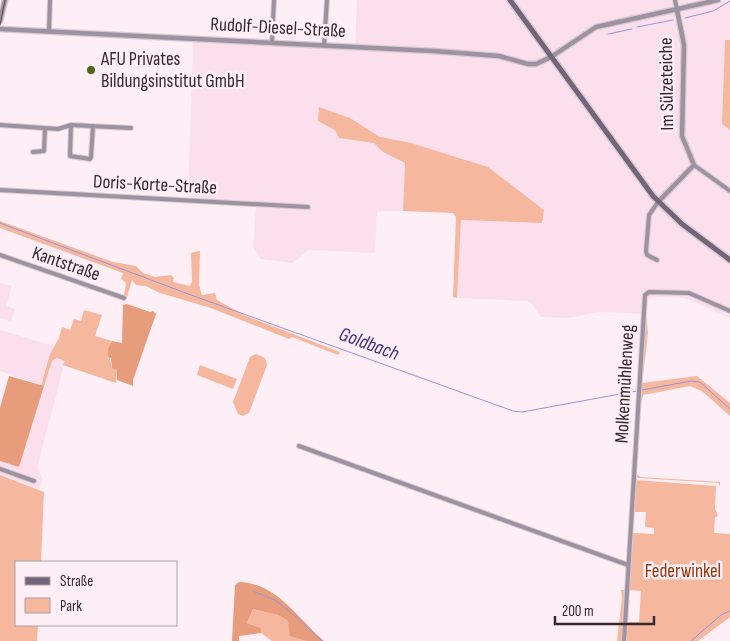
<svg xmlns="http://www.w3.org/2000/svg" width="730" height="641" viewBox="0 0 730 641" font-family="'Sofia Sans Condensed',sans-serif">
	<rect width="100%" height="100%" fill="#feeef6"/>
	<path fill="#fbdfed" d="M357,0h373v40h-5l-3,84 8,6v188l-45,-20 -32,-1 -5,4 -2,13 -47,-2 -30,6 -28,-1 -9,-13 -5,-3 -70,-3 4,-78 81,3 -77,-64 -85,-22 -30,-19 -32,3 18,9 3,8 35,5 9,9 22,11 -2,48h-21l-5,2 -2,40 -66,-3 -16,13 -32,-4 -8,-13 3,-39 -3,-5 -65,-5 5,-155 162,7z
		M0,283l12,3 -6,20 9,3 -4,12 -11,-3z
		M0,330l57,17 -3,13 3,-2 8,3 -27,103v6l5,9 -4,10 -39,-14v-14l19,6 25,-81 -44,-15z"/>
	<path fill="#f5b89f" d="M725,40h5v90l-8,-6z
		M319,107l31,11 30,19 31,6 77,24 56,43 -2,13 -81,-3 -4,78 -4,-1 3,-80 -3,-4 -50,-2 2,-48 -22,-11 -9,-9 -35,-5 -4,-8 -17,-9z
		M0,221l113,41 23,4 7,7 12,4 16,-2 3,3 -1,4 17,4 2,-5 -1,-28 9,-2 -1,34 3,10 13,-2 2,7 29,16 94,36 -2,3 -46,-18 -3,2 -78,-31 -51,-15 -14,-7 -10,-1 -4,-5 -5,17 -3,-1 2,-13 -5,-4 2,-6 -123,-45z
		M84,310l18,5 -7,21 17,5 -4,8 4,19 5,1 -1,14 -53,-18 2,-4 -8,-3 -5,3 -8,25h-3l9,-32 9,-16 3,-11 8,3 4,-11 7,2z
		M644,314h2l2,19 -6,50 55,-7 33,27v13l-28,-25 -12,-5 -47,9 -4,17 -3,61 4,4 80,5v4l-2,-3 -80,-5 -3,-3z
		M256,354l9,4 2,7 -18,48 -6,3 -5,-2 -5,-12 17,-45z
		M200,365l37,14 -4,10 -36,-14z
		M0,475l44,17 -3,70h-25v63h22l-1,16h-37z
		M635,480l81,6 -1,23 3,7 -3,1 -1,16 16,1v83l-32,24h-73l1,-19h13l2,-31 -13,-1 4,-57 22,1v-6l-9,-1 1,-15h-13z
		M621,590h4l-2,51h-6l5,-44z
		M253,609l25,6 10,6 19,20h-35l-11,-8v-5l-14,-5z"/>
	<path fill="#e79c7c" d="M127,304l23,8 3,-1 3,3 -23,66v6l-16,-6v-10l-5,-2 -1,-10 -3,-1v-8l4,-8 10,2 1,-38z
		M9,376l35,10 -25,81 -19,-6v-53z
		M239,582c38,1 59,37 85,59h-17l-17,-5 -2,-15 -10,-6 -25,-6 -6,14 14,5v5l-22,3v5h-7l3,-56z"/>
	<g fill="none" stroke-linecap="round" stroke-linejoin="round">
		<path stroke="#9c93d8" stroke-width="1" d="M685,18l28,-7 17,-10
			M637,27l36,-7
			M608,34l24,-5
			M0,223l191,72 322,116 9,1 169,-31 9,1 30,27
			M253,591l22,9 19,15 28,26
			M691,641l30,-26 9,-4"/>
		<g stroke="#dacad2" stroke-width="6">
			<path id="minor" d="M675,0l2,10
				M49,31l1,-31
				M272,42l2,-42
				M324,46l3,-46
				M0,125l58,4 13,-4 60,3
				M71,125l-1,31 20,3 1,-2 2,-31
				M33,152l11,-1 1,-22
				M694,165l36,26
				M0,190l308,17
				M0,255l124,43
				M657,260l-10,-5 -1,-4 3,-36 9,-13
				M299,446l329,119
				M0,469l34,12
				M624,641l21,-346 4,-3 40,1 41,18"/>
		</g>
		<g stroke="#dacad2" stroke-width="7">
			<path id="tertiary" d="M0,21l5,-21
				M0,29l433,22 66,5 29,8h8l15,-7 45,-30 122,-27
				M658,202l36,-37 -12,-29 2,-91 -7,-35"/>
		</g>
		<g stroke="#dacad2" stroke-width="8">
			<path id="secondary" d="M510,0l143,196 29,28 48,36"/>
		</g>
		<use href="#minor" stroke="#9d93a0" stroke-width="4"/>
		<use href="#tertiary" stroke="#9d93a0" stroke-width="4.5"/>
		<use href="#secondary" stroke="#736578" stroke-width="5"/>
		<path stroke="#605158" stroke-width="1" d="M0,25l5,-25"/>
	</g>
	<circle fill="#4a691e" stroke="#feeef6" stroke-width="2" cx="91" cy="70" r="5"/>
	<g text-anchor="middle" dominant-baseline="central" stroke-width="5" stroke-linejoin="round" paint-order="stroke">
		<g font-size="19" fill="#36282f" stroke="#feeef6">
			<text transform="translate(278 28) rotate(3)">Rudolf-Diesel-Straße</text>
			<text transform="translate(667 84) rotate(-91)">Im Sülzeteiche</text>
			<text transform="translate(155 185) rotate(3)">Doris-Korte-Straße</text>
			<text transform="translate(66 264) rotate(19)">Kantstraße</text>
			<text transform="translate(625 384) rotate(-87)">Molkenmühlenweg</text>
		</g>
		<g font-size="19" fill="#36282f" stroke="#feeef6" text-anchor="start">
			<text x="101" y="59">AFU Privates<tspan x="101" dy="22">Bildungsinstitut GmbH</tspan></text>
		</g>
		<g font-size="19" fill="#903907" stroke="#feeef6">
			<text x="683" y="571">Federwinkel</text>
		</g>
		<g font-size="20" font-style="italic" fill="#443182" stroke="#feeef6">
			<text transform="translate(369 344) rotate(20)">Goldbach</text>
		</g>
	</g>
	<rect x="15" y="561" width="162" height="65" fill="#feeef6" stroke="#ae9fa6"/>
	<rect x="25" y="577" width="25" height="8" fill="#736578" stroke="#ae9fa6"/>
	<text x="60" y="586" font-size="15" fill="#36282f">Straße</text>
	<rect x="25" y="598" width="25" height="15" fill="#f5b89f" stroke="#ae9fa6"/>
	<text x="60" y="611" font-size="15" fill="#36282f">Park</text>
	<path d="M555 616v8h99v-8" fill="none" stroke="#36282f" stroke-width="2.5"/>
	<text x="562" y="616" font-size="15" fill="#36282f" stroke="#feeef6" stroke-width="4" paint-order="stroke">200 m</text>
</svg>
